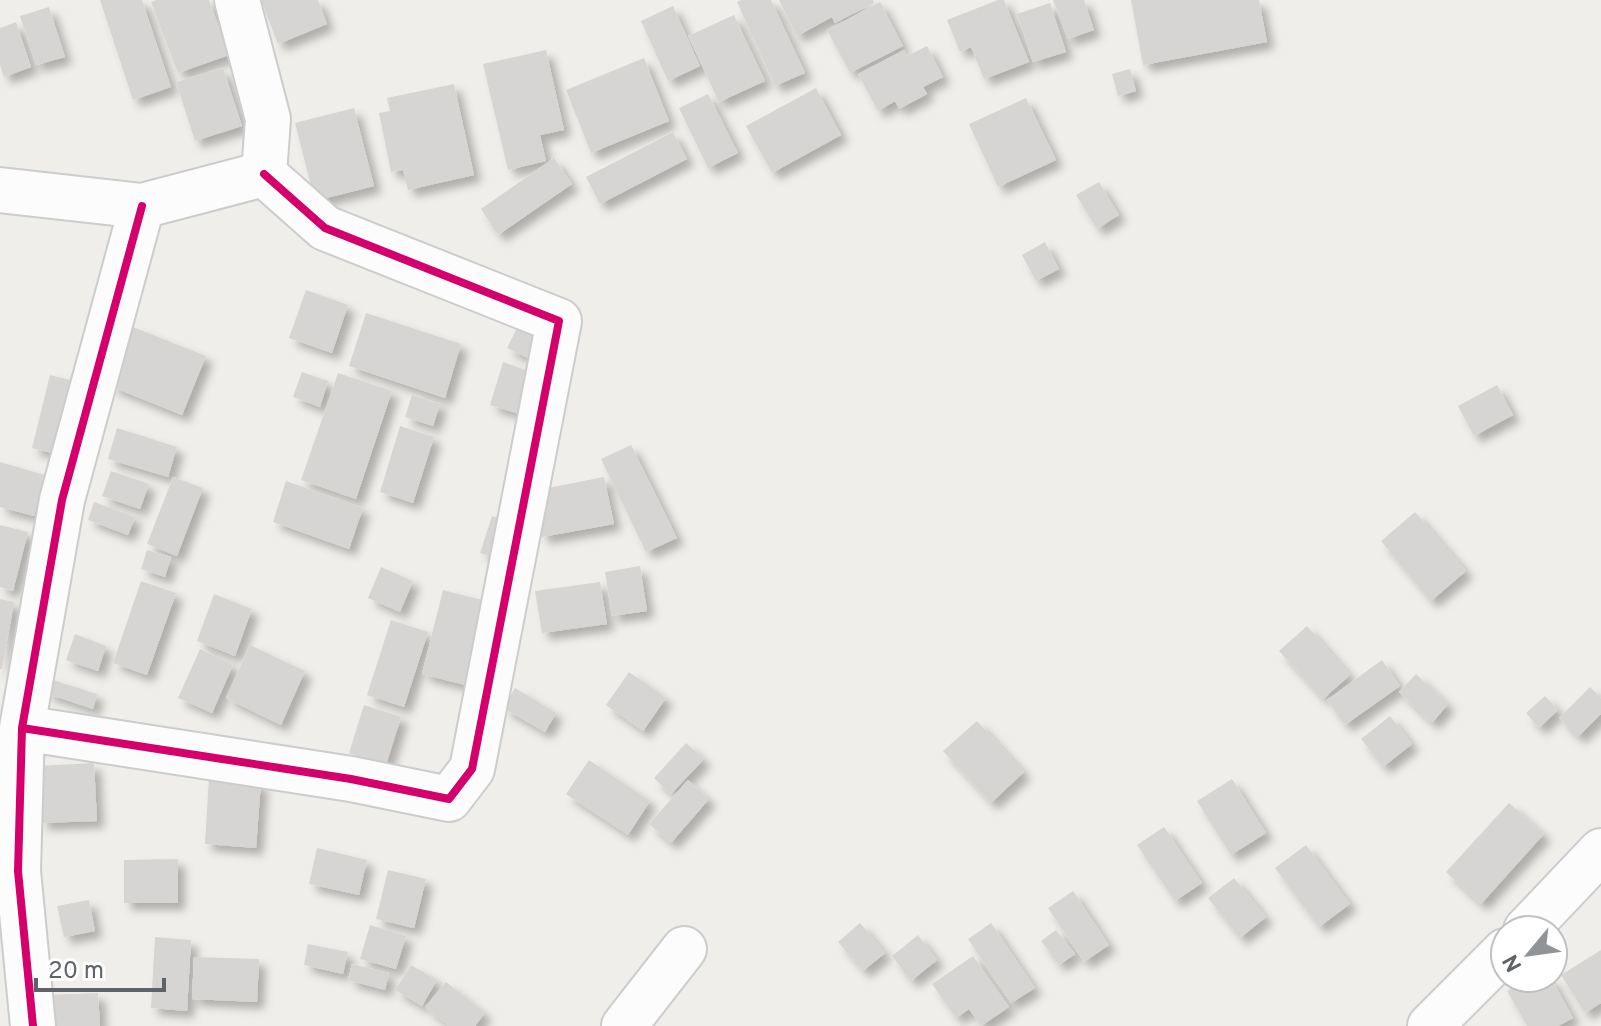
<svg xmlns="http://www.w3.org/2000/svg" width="1601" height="1026" viewBox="0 0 1601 1026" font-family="Overpass,sans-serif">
	<defs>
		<filter id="shadow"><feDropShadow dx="7" dy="7" stdDeviation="4" flood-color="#0004"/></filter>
	</defs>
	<rect width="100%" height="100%" fill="#efeeea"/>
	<path fill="#d6d5d3" filter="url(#shadow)" d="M100,0h42l29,87 -38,13z
		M156,0h53l20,55 -51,18 -27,-71z
		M261,0h57l9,24 -49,20z
		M741,0h30l34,73 -30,13 -38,-84z
		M779,0h94l1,3 -39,20 -3,-6 -35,19z
		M998,0h6l25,62 -45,17 -13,-32 -11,5 -13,-32z
		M1053,0h31l10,30 -26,9z
		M1131,0h128l8,42 -124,23z
		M880,2l23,44 -53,27 -23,-43z
		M1050,3l16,49 -33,10 -16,-48z
		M673,6l27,60 -32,15 -27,-60z
		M49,7l16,50 -29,8 -16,-49z
		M734,15l31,66 -46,21 -31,-66z
		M16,22l15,45 -27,10 -4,-12v-37z
		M927,46l16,31 -20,10 4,7 -28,15 -4,-8 -17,10 -20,-37 46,-24 3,6z
		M546,50l18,80 -24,5 6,26 -38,9 -25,-106z
		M644,58l25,63 -78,32 -25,-63z
		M223,68l19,58 -47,15 -19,-59z
		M1130,69l6,22 -18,5 -6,-22z
		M454,84l20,91 -66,15 -5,-20 -12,2 -12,-59 11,-2 -3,-13z
		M816,88l25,47 -69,38 -26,-47z
		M708,94l30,59 -30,15 -29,-60z
		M1026,98l30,62 -58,27 -29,-63z
		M354,108l20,78 -59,15 -20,-78z
		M673,132l14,27 -87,45 -14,-27z
		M554,158l18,26 -74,51 -17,-26z
		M1099,182l20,33 -22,14 -21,-34z
		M1045,242l14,27 -23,12 -14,-26z
		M306,290l42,15 -16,48 -43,-15z
		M366,313l95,31 -16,54 -96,-32z
		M521,320l24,14 -13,26 -25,-12z
		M133,327l73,29 -24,59 -72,-29z
		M503,362l34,12 -14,41 -33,-10z
		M302,372l26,9 -8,26 -27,-10z
		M338,373l54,18 -36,108 -55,-19z
		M50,375l36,9 -18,73 -36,-9z
		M1497,385l16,30 -39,21 -16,-30z
		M412,395l28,9 -7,22 -28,-9z
		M400,426l34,11 -21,66 -33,-11z
		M117,428l60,19 -9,30 -60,-18z
		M631,445l46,93 -31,14 -45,-93z
		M0,462l45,13 -11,41 -34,-9z
		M111,471l38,13 -9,25 -38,-13z
		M173,477l30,11 -26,68 -30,-12z
		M604,477l10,47 -72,13 -9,-46z
		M286,481l77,27 -14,41 -76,-27z
		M94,502l41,15 -7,18 -40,-15z
		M1415,512l51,59 -35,30 -50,-60z
		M492,516l21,7 -12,37 -21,-7z
		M0,525l28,7 -15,59 -13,-4z
		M147,550l24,7 -6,20 -24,-8z
		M640,566l7,45 -35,5 -7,-44z
		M381,567l32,14 -13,31 -32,-14z
		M141,581l35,12 -29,82 -34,-12z
		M600,582l7,42 -65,9 -7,-42z
		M443,590l47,12 -21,84 -47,-12z
		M214,594l38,15 -17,47 -38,-15z
		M0,599l14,3 -12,67h-2z
		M391,620l37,12 -24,75 -37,-12z
		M1307,626l43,49 -27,24 -44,-48z
		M75,634l31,12 -8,25 -32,-11z
		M250,645l55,26 -24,54 -55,-27z
		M200,649l33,16 -21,48 -34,-15z
		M1382,660l18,26 -55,39 -18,-25z
		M629,672l37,26 -23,33 -37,-26z
		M1416,674l32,30 -16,19 -33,-31z
		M50,679l47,15 -4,15 -48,-16z
		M1590,687l11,11v16l-23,23 -19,-19z
		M515,688l41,25 -11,19 -42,-24z
		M1545,696l13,14 -19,18 -13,-15z
		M364,705l37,12 -15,48 -37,-12z
		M1390,716l22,28 -29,23 -22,-28z
		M977,721l47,51 -33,31 -48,-52z
		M686,743l18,16 -33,35 -17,-16z
		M589,760l61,41 -22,34 -62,-41z
		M94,763l3,58 -56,2 -3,-57z
		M209,777l52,5 -5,66 -51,-4z
		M1232,779l34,54 -35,22 -34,-54z
		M688,780l21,19 -38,44 -22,-19z
		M1509,803l35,31 -63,70 -35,-32z
		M1164,827l38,56 -27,18 -38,-56z
		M1306,845l44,59 -31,23 -44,-59z
		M317,848l50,12 -8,35 -50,-11z
		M178,859v44h-54v-43z
		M388,870l38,9 -12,49 -38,-9z
		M1234,878l32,39 -26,21 -32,-40z
		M1073,891l36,54 -25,17 -36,-54z
		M89,900l6,31 -31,6 -7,-31z
		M860,923l25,30 -22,18 -25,-29z
		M991,923l44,65 -24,15 -43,-64z
		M370,925l36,11 -10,33 -36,-10z
		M1056,930l19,24 -16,11 -18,-24z
		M918,935l19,25 -26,21 -19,-25z
		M155,937l36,3 -4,71 -36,-3z
		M308,944l40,8 -5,22 -39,-9z
		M1601,950v53l-16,10 -24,-38z
		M973,956l36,51 -28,19 -12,-17 -13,9 -24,-34z
		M194,957l65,2 -2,43 -65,-3z
		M352,964l37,9 -4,17 -37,-10z
		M411,965l26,15 -15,26 -27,-16z
		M1531,978h20l22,40 -15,8h-31l-20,-35z
		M446,982l39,31 -10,13h-26l-24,-19z
		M98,993l2,33h-53l-1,-31z"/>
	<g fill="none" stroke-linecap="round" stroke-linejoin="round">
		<g stroke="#cbcccc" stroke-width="48">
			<path id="minor" d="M237,0l31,119 -4,55
				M0,190l142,16 122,-32
				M22,728l329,51 98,20 23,-30 87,-448 -234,-93 -61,-54
				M1526,930l75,-79
				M33,1026l-15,-155 4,-143 40,-228 80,-294
				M624,1026l60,-77
				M1430,1026l75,-75"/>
		</g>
		<use href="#minor" stroke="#fdfcfc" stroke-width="44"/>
		<g stroke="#fff" stroke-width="13">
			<path id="cycleway" d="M22,728l329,51 98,20 23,-30 87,-448 -234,-93 -61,-54
				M33,1026l-15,-155 4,-143 40,-228 80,-294"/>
		</g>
		<use href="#cycleway" stroke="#d6006c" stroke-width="8"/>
	</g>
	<g transform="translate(1529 954) rotate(241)"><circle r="38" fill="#ffffff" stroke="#bfc1c3" stroke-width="2"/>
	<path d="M0-6L14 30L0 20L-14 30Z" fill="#919496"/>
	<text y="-12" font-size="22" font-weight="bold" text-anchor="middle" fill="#5f6368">N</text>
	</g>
	<path d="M36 978v12h128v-12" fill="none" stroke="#5f6368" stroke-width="4"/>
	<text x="48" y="978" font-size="24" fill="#5f6368" stroke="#ffffff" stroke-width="6" paint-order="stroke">20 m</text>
</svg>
